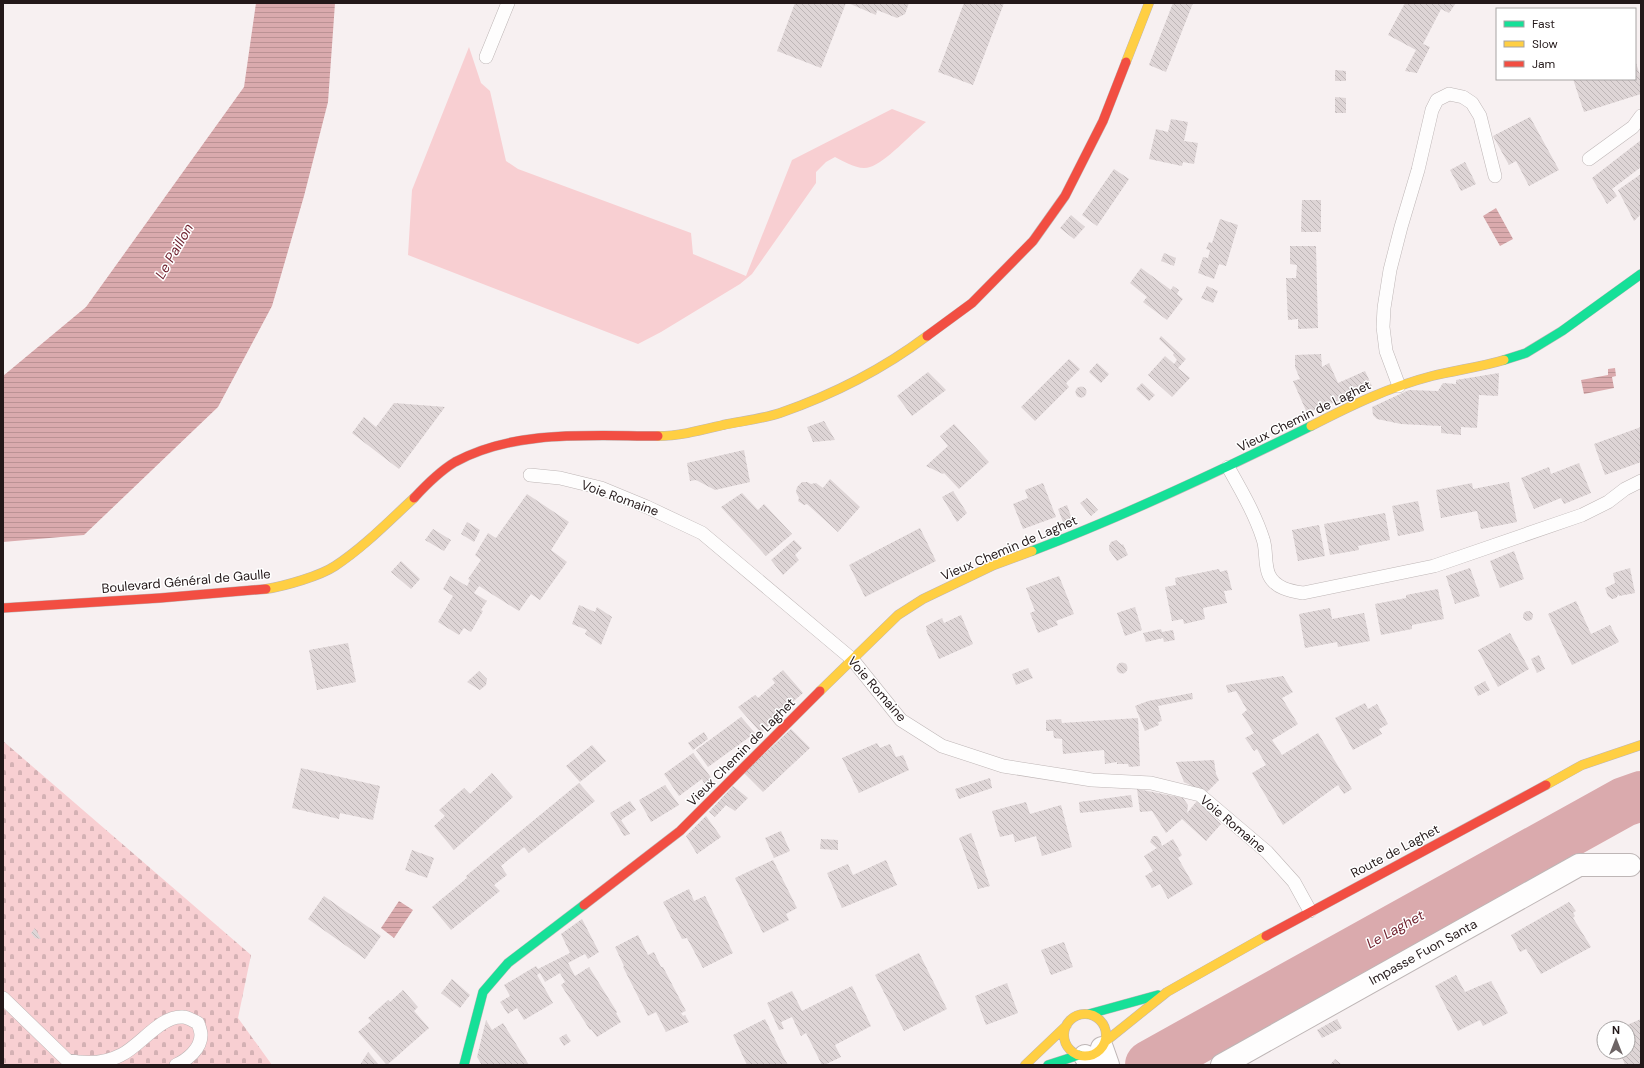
<svg xmlns="http://www.w3.org/2000/svg" width="1644" height="1068" viewBox="0 0 1644 1068" font-family="'DM Sans',sans-serif">
	<defs>
		<pattern id="cemetery-stones" width="16" height="16" patternUnits="userSpaceOnUse"><rect width="16" height="16" fill="#f8cfd2"/><path d="M2 7V4a2 2 0 0 1 4 0v3zM10 15v-3a2 2 0 0 1 4 0v3z" fill="#d4b1b4"/></pattern>
		<pattern id="water-rules" width="6" height="5" patternUnits="userSpaceOnUse"><rect width="6" height="5" fill="#daaaad"/><path d="M0 2.5h6" fill="none" stroke="#bb9294"/></pattern>
		<pattern id="building-back-hatch" width="6" height="6" patternUnits="userSpaceOnUse"><rect width="6" height="6" fill="#ded5d6"/><path d="M-1 5l2 2M0 0l6 6M5-1l2 2" fill="none" stroke="#beb6b7"/></pattern>
	</defs>
	<rect width="100%" height="100%" fill="#f7f0f1"/>
	<path fill="#f8cfd2" d="M469,47l12,36 9,8 16,70 12,8 173,64 2,21 53,22 46,-116 100,-51 34,13c-14,11 -41,41 -56,45 -11,4 -25,-5 -35,-10l-9,5 -10,10v11l-64,91 -12,10 -79,48 -23,12 -230,-89 4,-65z"/>
	<path fill="url(#cemetery-stones)" d="M3,741l248,214 -13,63 34,47h-269z"/>
	<path fill="url(#water-rules)" d="M256,3h79l-7,99 -24,94 -32,110 -54,101 -134,128 -81,7v-166l83,-69 158,-220z
		M1496,208l17,31 -13,7 -17,-30z
		M1615,368l1,8 -4,1 2,11 -30,6 -3,-14 27,-5v-6z
		M399,901l14,9 -19,28 -13,-10z"/>
	<g fill="none" stroke-linecap="round" stroke-linejoin="round">
		<path stroke="#daaaad" stroke-width="50" d="M1150,1065l474,-263 17,-6"/>
	</g>
	<path fill="url(#building-back-hatch)" d="M795,3h51l-25,65 -44,-17z
		M848,3h61l-4,11 -8,4 -20,-8 -1,5z
		M964,3h40l-31,82 -35,-13z
		M1173,3h20l-27,69 -17,-7z
		M1405,3h51l-7,10 -8,-4 -18,35 7,3 -13,26 -12,-2 11,-21 -28,-15z
		M1635,60l6,18v16l-57,18 -11,-33h62z
		M1335,70l11,1v10h-11z
		M1335,97l11,1v15h-11z
		M1530,117l29,53 -30,16 -13,-25 -7,4 -16,-29z
		M1171,119l17,3 -4,19 14,2 -4,21 -11,-2 -1,4 -33,-7 7,-30 12,3z
		M1641,140v27l-29,22 5,7 -10,8 -15,-26z
		M1465,162l11,22 -15,7 -11,-21z
		M1114,169l15,10 -32,47 -15,-11z
		M1641,174v40l-7,7 -16,-31z
		M1302,200h19v32h-20z
		M1071,215l14,12 -11,12 -14,-11z
		M1220,219l18,6 -12,41 -7,-2 -5,15 -16,-6 5,-16 5,1 2,-8 -4,-1 3,-7 3,1z
		M1290,246h26l2,82 -20,1v-10l-10,1 -2,-42h10l1,-13 -7,-1z
		M1164,253l12,5 -2,8 -13,-5z
		M1141,268l30,22 2,-4 6,4 -2,4 6,5 -16,21 -24,-18 4,-5 -17,-14z
		M1207,286l11,5 -5,12 -12,-5z
		M1161,336l25,23 -8,9 12,10 -18,19 -24,-22 17,-19 9,8 3,-4 -4,-5 1,-2 -15,-14z
		M1321,354l1,13 7,-4 9,20 27,-12 7,15 -29,10v3l-36,14 -14,-32 7,-2 -5,-12v-12z
		M1069,359l11,10 -14,14 3,4 -34,34 -14,-14z
		M1097,363l12,11 -8,9 -12,-11z
		M928,372l18,18 -34,26 -15,-20z
		M1499,373l-1,23 -19,-1 -2,33 -16,-1v8l-20,-2v-7l-40,-2 -24,-5 -4,-4 -1,-8 37,-17 29,1 5,-8 13,1v-4z
		M1142,383l13,12 -6,6 -13,-12z
		M1075.5 392a5.5 5.5 0 1 1 11 0a5.5 5.5 0 1 1-11 0Z
		M394,403l51,4 -46,62 -47,-36 12,-16 12,10z
		M824,421l11,19 -22,2 -6,-15z
		M954,424l35,38 -30,27 -15,-16 -1,1 -17,-8 22,-20 -8,-10z
		M1641,427v35l-36,13 -11,-31z
		M744,450l6,32 -35,8 -19,-10 -6,1 -3,-18z
		M1579,463l12,30 -27,11 -3,-6 -27,11 -13,-31 28,-11 2,7z
		M830,479l30,28 -22,25 -31,-28 -3,1 -6,-4 1,-3 -3,-6 1,-5 5,-5h5l4,2 5,-1 7,5z
		M1509,482l8,40 -36,7 -4,-18 -36,7 -5,-28 36,-7 1,6z
		M1043,483l13,34 -33,12 -10,-25 15,-6 -3,-8z
		M953,491l14,22 -10,9 -15,-25z
		M742,493l16,17 6,-6 28,30 -26,22 -45,-49z
		M527,494l42,28 -18,28 16,12 -27,38 -9,-6 -12,17 -40,-25 -5,7 13,8 -6,9 2,1 -12,21 -7,-4 -5,7 -21,-13 15,-26 -10,-7 7,-13 17,10 3,-6 -2,-1 13,-19 -6,-5 13,-22 8,5z
		M1087,498l11,12 -7,6 -11,-13z
		M1418,501l6,30 -26,5 -6,-30z
		M1067,505l7,20 -9,2 -7,-18z
		M1385,513l5,27 -32,6 1,4 -29,5 -6,-31z
		M467,522l13,8 -6,12 -13,-8z
		M1319,525l6,31 -27,5 -6,-31z
		M920,528l16,33 -71,36 -16,-32z
		M433,529l18,11 -7,11 -19,-11z
		M794,540l8,8 -7,7 4,5 -16,15 -12,-15z
		M1116,540l6,5 1,-1 5,11 -11,6 -8,-11v-4l2,-4z
		M1514,551l10,28 -24,9 -10,-27z
		M401,561l19,18 -9,10 -20,-17z
		M1470,568l10,28 -25,8 -9,-28z
		M1630,568l5,25 -16,3v-2l-3,4 -4,1 -4,-3 -3,-8 10,-5 -2,-10z
		M1219,569l1,3 7,-2 5,20 -8,1 3,12 -24,5 2,11 -21,5 -1,-5 -11,2 -7,-34 11,-2 -1,-7z
		M1059,576l15,38 -18,7 2,4 -20,8 -8,-20 5,-2 -9,-23z
		M1438,589l6,30 -32,6v4l-31,6 -6,-31 31,-6v-3z
		M1576,601l15,33 19,-9 9,17 -47,23 -24,-51z
		M579,605l16,7 2,-5 15,10 -11,28 -16,-11 2,-4 -15,-6z
		M1135,607l7,23 -17,6 -8,-23z
		M1330,608l2,11 32,-6 6,28 -32,6 -1,-5 -32,6 -6,-34z
		M1523 616a5 5 0 1 1 10 0a5 5 0 1 1-10 0Z
		M961,615l12,29 -34,15 -13,-29h1l-1,-4 16,-8 2,5z
		M1161,629l1,3 11,-2 2,10 -11,2 -1,-4 -17,4 -3,-9z
		M1510,633l19,36 -31,18 -20,-37z
		M348,643l8,39 -39,8 -8,-40z
		M1539,655l6,14 -8,4 -6,-14z
		M1116.5 668a5.5 5.5 0 1 1 11 0a5.5 5.5 0 1 1-11 0Z
		M1028,668l5,10 -17,7 -4,-11z
		M783,670l20,23 -29,25 2,1 -15,14 -23,-26 17,-12 3,3 17,-15 -3,-4z
		M479,671l8,8 -1,6 -6,5 -13,-8z
		M1283,676l10,16 -11,6 16,26 -26,16 10,15 36,-22 34,56 -8,5 -6,-9 -55,40 -31,-52 14,-8 -9,-16 -3,2 -9,-13 9,-5 -12,-19 5,-4 -11,-19 -8,2 -2,-8z
		M1485,681l5,9 -12,6 -4,-9z
		M1192,693l1,6 -35,7 4,15 -4,1 1,3 -14,6 -10,-25 13,-5z
		M1365,703l3,6 9,-5 11,20 -9,5 3,5 -29,16 -18,-32z
		M741,717l14,16 -47,34 -12,-17z
		M1138,718l2,48 -11,1 -1,-3h-11v-2l-12,2 -1,-14 -41,4 -1,-15 -8,-1 -1,-7h-7v-11l15,-1 1,4z
		M791,729l19,19 -47,44 -19,-19z
		M704,732l4,7 -15,11 -5,-7z
		M877,743l3,5 10,-4 6,13 7,-2 6,15 -50,23 -17,-35z
		M592,745l14,16 -26,21 -14,-16z
		M693,753l19,26 -7,6 -3,-6 -23,17 -15,-22z
		M1214,760l2,14 3,6 -13,13 -22,-11 -8,-20z
		M301,768l79,18 -7,34 -33,-7 -1,6 -47,-11z
		M492,773l21,24 -59,53 -20,-24 11,-10 -6,-6 25,-22 6,6z
		M990,778l2,10 -33,11 -4,-10z
		M579,783l16,18 -66,52 -5,-6 -23,19 6,9 -13,10 6,6 -49,39 -19,-23 35,-29 -1,-2z
		M665,785l14,20 -28,17 -12,-22z
		M733,786l15,12 -13,13 -9,-6 -11,12 -6,-5z
		M1137,789l46,9 5,7 -1,8 10,-12 24,23 -15,17 -24,-22 -16,14 -14,-22 -12,1z
		M1131,795l2,12 -53,6 -1,-11z
		M630,801l6,9 -15,10 9,14 -6,2 -14,-23z
		M1026,802l4,12 31,-9 11,42 -30,9 -6,-20 -21,6 -2,-8 -13,3 -8,-26z
		M706,816l15,21 -24,17 -11,-18z
		M781,831l9,20 -16,7 -9,-20z
		M971,833l19,53 -12,3 -19,-51z
		M1153,836h4l3,4 2,6 11,-7 9,16 -4,3 15,26 -25,15 -8,-15 -8,4 -7,-12 8,-5 -9,-15 13,-8 -7,-6z
		M821,839l17,1v10l-18,-1z
		M412,850l22,8 -7,20 -22,-8z
		M773,860l24,48 -11,6 3,6 -26,13 -28,-55z
		M886,860l11,25 -55,23 -15,-35 21,-9 5,11z
		M689,889l5,12 11,-5 28,57 -30,15 -16,-30 -5,1 -19,-37z
		M324,896l57,40 -16,23 -57,-40z
		M1569,902l7,9 -3,2 2,3 -2,2 18,29 -50,27 -15,-25 -6,3 -9,-17z
		M582,919l17,33 -11,7 -3,-5 -17,9 7,13 14,-9 28,45 -1,1 5,9 -24,15 -6,-8 -1,1 -29,-45 4,-3 -5,-9 -15,9 -5,-9 -3,2 16,28 -29,17 -7,-12 -9,6 -8,-12 10,-6 -6,-11 32,-19 2,3 32,-16 -9,-19z
		M35,928l6,11 -6,-1 -4,-5z
		M638,935l10,20 6,-3 7,15h2l23,44 -5,2 2,3 2,-1 4,7 -23,10 -10,-20 -8,4 -25,-49 1,-1 -9,-19z
		M1064,942l9,25 -22,8 -10,-25z
		M919,953l28,56 -43,22 -29,-56z
		M1456,975l9,17 26,-11 17,32 -25,13 -3,-6 -22,11 -23,-45z
		M452,979l18,16 -10,13 -19,-15z
		M1007,983l11,30 -32,12 -11,-29z
		M852,986l19,40 -36,19 6,12 -17,8h-2l-16,-32 -5,3 -9,-19 -11,5 3,7 -5,1 -12,-27 25,-12 10,20z
		M403,990l15,17 -4,4 15,17 -42,37 -29,-33 13,-11 -3,-3 20,-18 2,2z
		M765,1019l18,37 5,9h-41l-14,-30z
		M1337,1019l5,9 -20,10 -5,-8z
		M1641,1019v46h-16l-5,-13h8v-24h-8z
		M486,1020l6,10 11,-7 26,42h-47l-5,-8z
		M566,1034l5,7 -7,5 -5,-8z
		M368,1052l11,13h-19z
		M1335,1059l7,6h-12z"/>
	<g fill="none" stroke-linecap="round" stroke-linejoin="round">
		<g stroke="#beb6b6" stroke-width="14">
			<path id="lane" d="M486,57l22,-54
				M1589,159l44,-32 8,-11
				M1399,386l-13,-35 -3,-24 1,-19 6,-38 11,-43 17,-57 14,-60 5,-10 12,-6 14,3 9,6 8,13 15,60
				M1228,467c13,23 27,47 35,72 4,11 1,25 6,36 6,13 21,16 34,18l131,-27 148,-51 26,-13 17,-13 16,-8
				M530,475l30,3 41,10 46,19 55,26 150,126 49,61 41,26 61,20 89,14 59,3 49,12 67,57 27,30 16,29
				M3,998l64,62c18,4 37,4 54,-5 19,-9 40,-40 62,-38 5,0 10,4 15,6 1,3 3,8 3,12 0,14 -14,25 -25,30"/>
		</g>
		<g stroke="#beb6b6" stroke-width="24">
			<path id="street" d="M1102,1048l6,17
				M1085,1056l6,9
				M1222,1065l357,-200h51"/>
		</g>
		<g stroke="#beb6b6" stroke-width="10">
			<path id="fast" d="M1504,360l22,-7 36,-22 79,-57
				M1032,551c95,-36 188,-80 279,-125
				M1089,1014l69,-19
				M464,1065l19,-73 25,-29 76,-58
				M1048,1065l31,-10"/>
		</g>
		<g stroke="#beb6b6" stroke-width="10">
			<path id="slow" d="M1126,62l23,-59
				M1311,426c39,-20 78,-39 121,-50 24,-6 49,-9 72,-16
				M658,436c22,0 44,-6 65,-11 19,-4 39,-6 57,-12 52,-18 103,-44 147,-77
				M266,589c19,-3 54,-13 69,-23 29,-19 54,-45 79,-68
				M820,691l78,-76 25,-16 71,-34 38,-14
				M1546,785l36,-20 59,-20
				M1064 1035a21 21 0 1 1 42 0a21 21 0 1 1-42 0Z
				M1106,1041l61,-49 99,-56
				M1025,1065l42,-40"/>
		</g>
		<g stroke="#beb6b6" stroke-width="10">
			<path id="jam" d="M927,336l45,-33 61,-62 32,-45 38,-75 23,-59
				M414,498c12,-13 26,-27 41,-36 61,-33 136,-26 203,-26
				M3,608l157,-10 106,-9
				M584,905l96,-74 140,-140
				M1266,936l280,-151"/>
		</g>
		<use href="#lane" stroke="#fefdfd" stroke-width="13"/>
		<use href="#street" stroke="#fefdfd" stroke-width="22"/>
		<use href="#fast" stroke="#16e098" stroke-width="9"/>
		<use href="#slow" stroke="#ffcf43" stroke-width="9"/>
		<use href="#jam" stroke="#f24e42" stroke-width="9"/>
	</g>
	<g text-anchor="middle" dominant-baseline="central" stroke-width="3" stroke-linejoin="round" paint-order="stroke">
		<g font-size="13" fill="#231819" stroke="#fff">
			<text transform="translate(1304 416) rotate(-26)">Vieux Chemin de Laghet</text>
			<text transform="translate(620 498) rotate(20)">Voie Romaine</text>
			<text transform="translate(1009 548) rotate(-23)">Vieux Chemin de Laghet</text>
			<text transform="translate(186 581) rotate(-5)">Boulevard Général de Gaulle</text>
			<text transform="translate(877 689) rotate(49)">Voie Romaine</text>
			<text transform="translate(741 752) rotate(-45)">Vieux Chemin de Laghet</text>
			<text transform="translate(1233 824) rotate(40)">Voie Romaine</text>
			<text transform="translate(1395 851) rotate(-28)">Route de Laghet</text>
			<text transform="translate(1423 952) rotate(-29)">Impasse Fuon Santa</text>
		</g>
		<g font-size="14" font-style="italic" fill="#6e1f2c" stroke="#fff">
			<text transform="translate(174 251) rotate(-60)">Le Paillon</text>
			<text transform="translate(1395 929) rotate(-29)">Le Laghet</text>
		</g>
	</g>
	<rect width="1644" height="1068" fill="none" stroke="#231819" stroke-width="8"/>
	<rect x="1496" y="8" width="140" height="72" fill="#ffffff" stroke="#a7a3a3"/>
	<rect x="1504" y="21" width="20" height="6" fill="#16e098" stroke="#a7a3a3"/>
	<text x="1532" y="28" font-size="12" fill="#231819">Fast</text>
	<rect x="1504" y="41" width="20" height="6" fill="#ffcf43" stroke="#a7a3a3"/>
	<text x="1532" y="48" font-size="12" fill="#231819">Slow</text>
	<rect x="1504" y="61" width="20" height="6" fill="#f24e42" stroke="#a7a3a3"/>
	<text x="1532" y="68" font-size="12" fill="#231819">Jam</text>
	<g transform="translate(1616 1040)"><circle r="19" fill="#ffffff" stroke="#a7a3a3"/>
	<path d="M0-3L7 15L0 10L-7 15Z" fill="#6d6465"/>
	<text y="-6" font-size="11" font-weight="bold" text-anchor="middle" fill="#231819">N</text>
	</g>
</svg>
